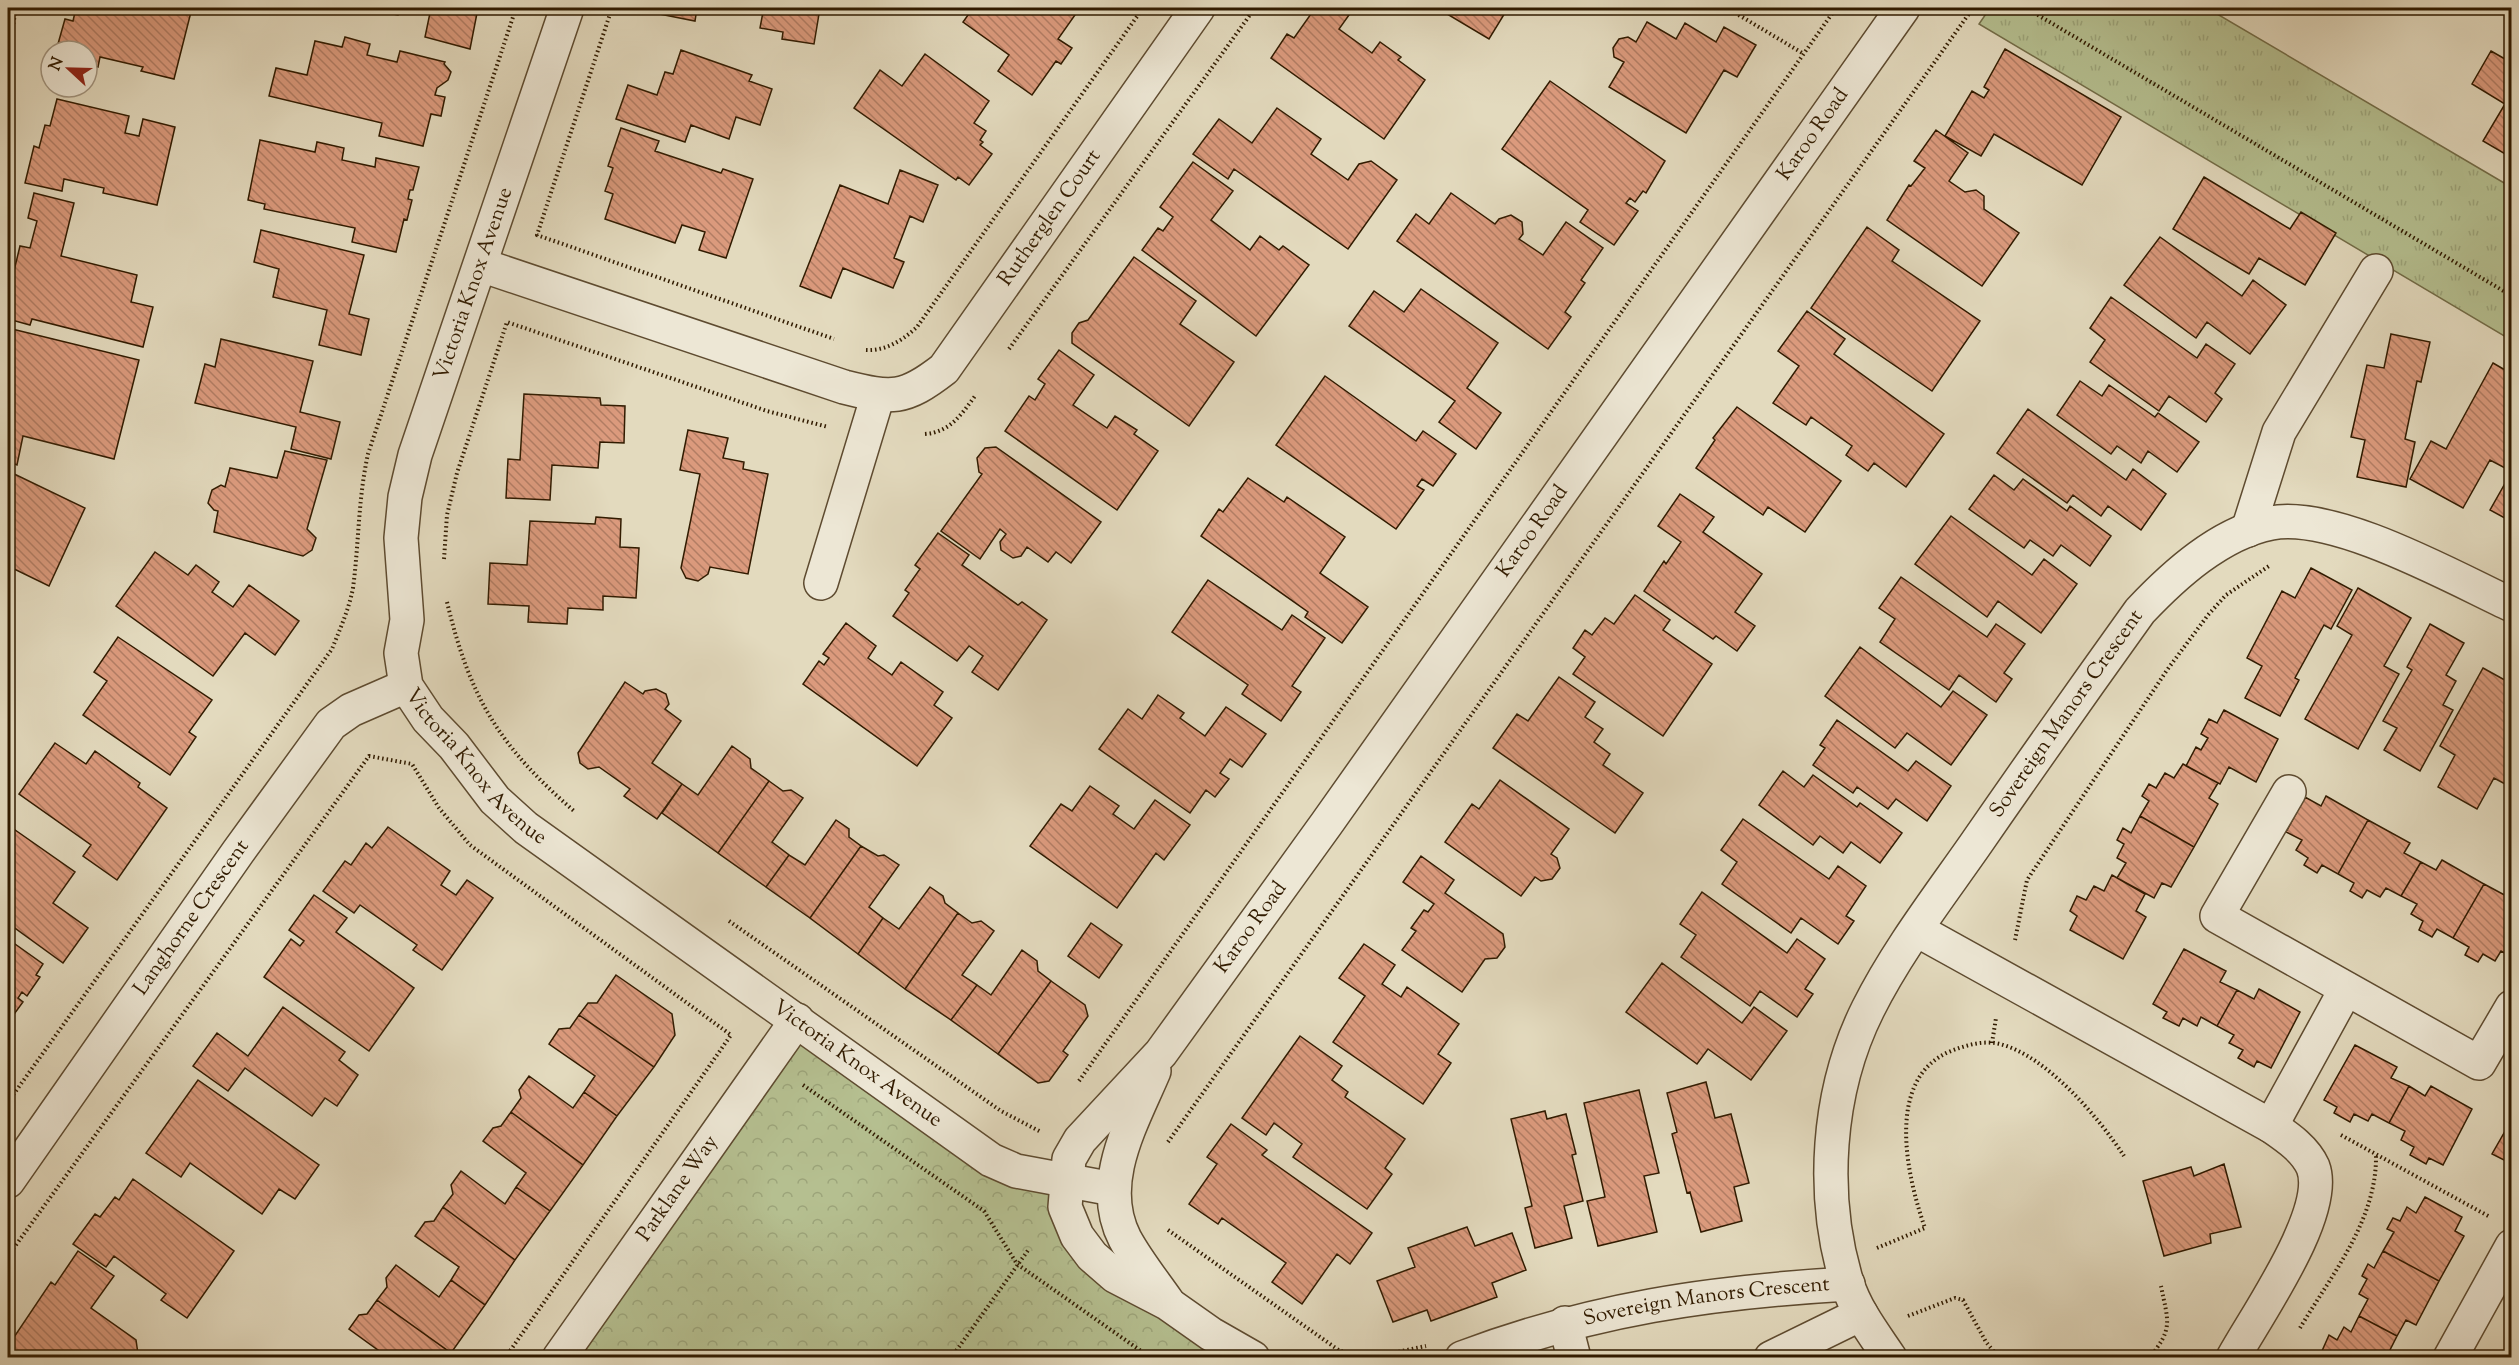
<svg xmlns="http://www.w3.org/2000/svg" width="2519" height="1365" viewBox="0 0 2519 1365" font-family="'Sorts Mill Goudy',serif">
	<defs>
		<pattern id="grass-tufts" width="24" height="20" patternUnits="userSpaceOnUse" patternTransform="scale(1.5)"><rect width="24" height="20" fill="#b5bf90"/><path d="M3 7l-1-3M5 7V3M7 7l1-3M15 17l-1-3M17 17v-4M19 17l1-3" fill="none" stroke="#9ca47a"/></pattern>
		<pattern id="park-crowns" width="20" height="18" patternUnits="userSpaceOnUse" patternTransform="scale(1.5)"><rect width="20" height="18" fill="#b5bf90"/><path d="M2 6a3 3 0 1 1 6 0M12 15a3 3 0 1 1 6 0" fill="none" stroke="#9ca47a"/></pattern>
		<pattern id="building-back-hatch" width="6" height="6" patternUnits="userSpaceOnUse" patternTransform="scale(1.5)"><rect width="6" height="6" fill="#db9a7d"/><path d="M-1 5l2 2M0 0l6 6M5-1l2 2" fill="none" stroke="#b27d64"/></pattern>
	</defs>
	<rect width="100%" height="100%" fill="#e3dabe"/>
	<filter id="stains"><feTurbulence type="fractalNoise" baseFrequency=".00333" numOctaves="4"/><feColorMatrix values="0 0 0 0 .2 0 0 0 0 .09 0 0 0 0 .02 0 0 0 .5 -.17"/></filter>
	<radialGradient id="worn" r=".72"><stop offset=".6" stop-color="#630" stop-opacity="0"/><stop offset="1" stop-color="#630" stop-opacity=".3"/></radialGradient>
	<path fill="url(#grass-tufts)" stroke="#736d48" stroke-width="1.5" d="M1990,8h217l304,179v153l-532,-316z"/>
	<path fill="url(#park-crowns)" stroke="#736d48" stroke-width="1.5" d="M797,1020l194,140 75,22 11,54 149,122h-667z"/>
	<path fill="url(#building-back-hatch)" stroke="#311b00" stroke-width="1.5" d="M76,8h116l-18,71 -33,-8 2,-4 -43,-10 -2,10 -11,-3v-13h-31l9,-32 8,2z
		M356,8h43l-1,7z
		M431,8h47l-8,41 -45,-12z
		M655,8h42l-2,13 -41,-8z
		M738,8h82l-6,36 -32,-5 1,-7 -23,-4 3,-16z
		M973,8h91l11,7 -17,24 14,9 -11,16 -5,-3 -24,34 -34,-24 11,-16 -46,-33z
		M1301,8h53l-15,21 33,24 8,-11 21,15 -3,3 27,20 -41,59 -113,-81 16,-24 7,4 17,-24z
		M1437,8h71l-19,31z
		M1647,22l29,17 9,-16 31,19 8,-15 32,18 -19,32 -13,-7 -38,63 -77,-46 15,-25 -10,-5 -1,-9 6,-9 9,-2 8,5z
		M345,37l25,7 -3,11 30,7 3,-11 45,11 -1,2 7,8 -3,8 -11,8 -2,7 10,2 -4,19 -10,-2 -8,32 -44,-10 3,-13 -113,-27 7,-28 31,7 8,-34 27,6z
		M2005,49l116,68 -39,68 -88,-51 -13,22 -36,-20 27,-45 12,7 5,-8 -5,-3z
		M681,50l71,25 -3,6 23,8 -12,36 -24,-8 -7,22 -38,-14 -6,17 -69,-23 12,-34 29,10 8,-23 8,2z
		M2491,51l21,12v95l-29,-17 22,-37 -33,-20z
		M925,54l64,47 -15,22 12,8 -6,9 3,2 -3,3 12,9 -23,31 -11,-8 -2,3 -102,-72 26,-38 22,16z
		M1550,81l115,80 -19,32 -3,-2 -8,11 -5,-4 -4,5 12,8 -24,34 -34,-23 8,-12 -86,-61z
		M57,99l72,17 -4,17 14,3 4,-17 32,8 -18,78 -54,-12 1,-5 -40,-9 -2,12 -37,-8 9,-37 5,2 6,-23 5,1z
		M1277,108l44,31 -10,15 37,26 11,-16 12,-3 26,19 -49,69 -114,-80 -6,10 -35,-25 26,-35 33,24z
		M621,128l38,13 -4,10 66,22 2,-4 30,10 -27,79 -27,-8 6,-18 -23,-7 -7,18 -70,-24 8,-25 -8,-3 8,-23 -5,-2z
		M1936,130l32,23 -19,28 16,11 11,-2 8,6v13l35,24 -37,53 -95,-66 22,-35 2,1 14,-18 -11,-7z
		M260,140l55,12 2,-10 27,6 -2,12 33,7 1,-9 43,9 -6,23h-3l-2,9 4,1 -5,20 -3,-1 -8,33 -44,-10 3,-14 -91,-19 1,-5 -17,-4z
		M1193,162l40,29 -22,29 39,30 10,-14 19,14 4,-4 26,19 -53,71 -114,-86 16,-22 5,3 10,-14 -13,-10z
		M900,170l38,15 -15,37 -13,-6 -16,42 10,4 -11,26 -50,-20 -12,30 -31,-12 40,-101 48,19z
		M2204,177l86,52 11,-17 35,21 -31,52 -46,-27 -10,16 -76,-45z
		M34,193l40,10 -13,53 76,19 -6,27 22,5 -10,40 -111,-28 -2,6 -22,-6v-41l4,1 8,-33 10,2 7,-27 -9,-3z
		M1451,193l44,31 4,-5 12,-4 11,7 1,12 -4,5 24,16 23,-33 37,26 -22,32 4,3 -20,29 6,5 -23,32 -151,-108 19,-27 13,10z
		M1867,227l32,23 -7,11 88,60 -48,70 -121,-83z
		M261,230l103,25 -15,59 20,5 -8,36 -42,-10 8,-35 -54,-13 6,-28 -25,-7z
		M2160,237l82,59 11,-16 33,25 -36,49 -43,-32 -11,16 -72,-53z
		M1134,257l62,44 -16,23 54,38 -45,64 -117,-83v-10l7,-10 9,-3z
		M1421,289l77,54 -31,45 34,25 -25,36 -37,-27 16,-21 -106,-75 25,-35 30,21z
		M2111,297l86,61 9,-14 29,20 -20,29 7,6 -16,23 -37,-26 -10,15 -69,-49 15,-22 -15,-12z
		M1807,311l38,28 -11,15 110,80 -38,53 -32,-24 -6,8 -22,-16 6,-9 -41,-29 -5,8 -33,-22 26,-37 -21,-15z
		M8,328l131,32 -25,99 -91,-23 -6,29 -9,-4z
		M2391,334l39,8 -9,40 -4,-1 -12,58 10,3 -9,45 -49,-10 8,-37 -14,-3 16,-72 17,3z
		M221,339l92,22 -13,51 40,10 -9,37 -40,-10 5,-22 -101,-24 10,-39 10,3z
		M1059,350l35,25 -21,30 34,23 8,-12 22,14 -3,4 24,17 -41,59 -112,-79 24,-35 6,4 10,-16 -7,-5z
		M2493,363l19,11v82l-7,12 -15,-8 -27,48 -53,-29 21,-38 15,8z
		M1325,376l91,65 7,-10 33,23 -23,32 -11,-7 -5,7 7,4 -28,39 -120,-84z
		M2080,381l22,15 7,-11 46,32 3,-4 41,29 -22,30 -29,-21 -7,12 -24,-17 -6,8 -54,-39z
		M524,394l76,4 1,7 24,1 -1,37 -24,-1 -2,26 -46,-3 -2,35 -44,-2 2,-39 12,1z
		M1737,407l104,74 -36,51 -37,-25 -5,8 -67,-47 19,-28 -2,-2z
		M2028,409l98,71 7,-11 33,25 -25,36 -33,-24 -7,10 -28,-21 -6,8 -70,-50z
		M688,430l40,8 -5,20 21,4 -1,7 25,5 -20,100 -38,-7 -2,7 -10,7 -12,-3 -5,-10 19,-94 -20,-4z
		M996,447l105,75 -30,41 -15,-11 -8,10 -21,-15 -6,9 -8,2 -12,-8 -1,-8 6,-8 -6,-5 -20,30 -39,-28 41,-57 -3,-2 -2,-14 8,-10z
		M285,451l42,9 -20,69 9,9 -4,12 -9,6 -89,-24 4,-21 -4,-1 -6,-7 4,-13 9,-5 4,2 5,-19 47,10z
		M8,471l77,37 -36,78 -41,-20z
		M2512,471v51l-22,-12z
		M1994,475l20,15 9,-11 44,32 3,-5 41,30 -21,30 -29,-21 -8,11 -23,-16 -6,8 -55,-39z
		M1248,478l36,24 3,-5 58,40 -25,36 48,34 -26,36 -37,-26 3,-5 -107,-76 18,-27 4,3z
		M1680,494l34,23 -11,15 59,42 -27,38 20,14 -18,25 -21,-15 -3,3 -69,-48 20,-30 2,3 15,-22 -23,-16z
		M1951,516l81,59 12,-16 33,25 -36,49 -43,-32 -11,16 -72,-53z
		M596,517l25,2 -1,28 19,1 -3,50 -33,-2v14l-35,-2 -1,16 -39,-2 1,-16 -41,-2 2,-41 37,2 3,-44 65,3z
		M938,533l31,22 -7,10 56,40 4,-3 25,18 -49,70 -26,-18 11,-16 -14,-10 -12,15 -64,-45 16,-23 -4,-3 15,-21 -5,-4z
		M155,552l33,23 8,-10 23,17 -7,10 21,15 16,-22 50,36 -24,34 -30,-22 -32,43 -97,-70z
		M2311,568l41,22 -21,39 -7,-4 -29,53 4,2 -19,36 -35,-18 17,-32 -15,-8 35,-67 13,7z
		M1901,577l86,60 9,-13 29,20 -21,29 8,6 -16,23 -37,-27 -10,15 -69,-48 15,-23 -16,-11z
		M1208,580l74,50 10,-15 33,23 -33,48 9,6 -20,29 -39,-27 6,-9 -76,-53z
		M2358,588l53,30 -27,48 15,8 -41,75 -53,-30 47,-84 -15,-9z
		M1635,595l35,25 -7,10 49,34 -49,72 -90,-62 12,-17 -12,-9 12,-18 7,5 13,-17 9,6z
		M846,623l30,23 -8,12 24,17 9,-13 42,30 -9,13 18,13 -35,48 -114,-82 16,-23 5,4 5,-7 -6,-4z
		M2430,624l34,19 -18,32 10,6 -13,24 10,5 -33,61 -36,-21 13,-22 -14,-7 29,-51 -5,-3z
		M118,637l94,63 -23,32 7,5 -26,38 -87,-60 24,-34 -13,-9z
		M1860,647l81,60 12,-16 34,24 -36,50 -44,-32 -12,15 -70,-52z
		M2483,668l29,16v94l-5,7 -13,-7 -17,31 -39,-22 17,-32 -15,-9z
		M1559,677l36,25 -10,15 18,12 -9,13 16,12 -7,11 40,28 -28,40 -122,-85 24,-34 11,7z
		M625,682l18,12 2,-3 11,-2 10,5 3,10 -4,5 16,12 -29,42 30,21 -25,35 -33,-23 6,-7 -31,-22 -11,2 -8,-6 -2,-10z
		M1158,695l26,18 -4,5 25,18 21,-29 40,27 -24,33 -12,-8 -10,14 9,6 -14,18 -9,-7 -16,23 -91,-64 29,-40 14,10z
		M2224,710l54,29 -22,43 -27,-15 -9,17 -34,-18 10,-19 5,3 7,-12 -7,-4 8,-15 8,4z
		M1837,720l71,51 8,-10 35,25 -24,35 -31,-22 -8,10 -31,-22 -4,6 -40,-28 12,-17 -5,-3z
		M55,743l31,21 9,-13 45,32 -2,4 29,21 -50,72 -34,-24 8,-11 -72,-51z
		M732,746l18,13 1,9 18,13 -51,72 -56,-40 20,-29 16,11z
		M2183,764l35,19 -9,15 9,6 -24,43 -54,-31 9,-15 -7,-5 7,-12 7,4 9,-15 9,5z
		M1783,771l21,16 9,-12 44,32 3,-4 42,30 -22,30 -29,-21 -8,11 -23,-17 -7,9 -54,-40z
		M1500,780l69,49 -18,25 6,4 3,10 -8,11 -11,2 -6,-4 -14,19 -76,-54 27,-38 7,5z
		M769,781l14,10 8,-1 12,8 -31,44 17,13 -23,32 -48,-34z
		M1090,786l29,20 -6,8 21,15 21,-29 35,25 -26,35 -8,-7 -39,55 -87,-62 31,-42 11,7z
		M2326,796l42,24 -30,54 -16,-9 -5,8 -13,-8 4,-7 -12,-8 6,-10 -16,-8 19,-35 16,9z
		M2140,816l54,31 -23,40 -9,-4 -8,15 -37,-20 9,-15 -9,-5 7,-14 -7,-4 6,-12 8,5z
		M1743,819l86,60 9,-13 28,20 -20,30 8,5 -16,23 -37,-26 -10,15 -69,-49 15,-22 -16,-12z
		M836,820l13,9v8l12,9 -51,72 -44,-31 23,-32 16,10z
		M2368,820l42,23 -6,10 17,9 -20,34 -15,-8 -6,9 -13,-7 -5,8 -12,-7 4,-8 -16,-9z
		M8,825l67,47 -22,31 35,25 -25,35 -55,-40z
		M388,827l62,44 -9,14 15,10 11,-15 26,18 -51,72 -29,-20 4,-5 -57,-40 -6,8 -31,-22 22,-30 6,4 15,-22 6,5z
		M861,846l17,10 6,-1 15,10 -30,42 14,11 -25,36 -48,-36z
		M1421,856l33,24 -9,13 58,41 2,13 -8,11 -12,1 -23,33 -60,-42 14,-19 -5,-3 13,-18 4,2 6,-8 -31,-22z
		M2442,860l42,24 -31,54 -16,-9 -5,8 -13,-7 4,-9 -12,-7 6,-10 -16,-8 20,-34 15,8z
		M2112,875l33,19 -9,17 10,6 -23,42 -53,-29 7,-14 -7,-5 7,-15 9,4 8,-14 10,5z
		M2484,884l28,15v58l-11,-6 -6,10 -12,-7 -5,8 -13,-7 4,-8 -16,-9z
		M930,887l13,9 2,7 13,10 -53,76 -47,-35 25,-36 16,11z
		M1702,892l85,61 10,-14 28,20 -20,30 8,5 -16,23 -37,-26 -10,15 -69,-49 15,-22 -16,-11z
		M314,895l33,23 -11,14 78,56 -45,63 -105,-74 27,-38 9,7 4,-5 -15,-11z
		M958,913l14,10 9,-2 13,10 -32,44 15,10 -26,35 -46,-31z
		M1091,923l31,22 -23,33 -31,-22z
		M8,939l35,25 -7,11 4,2 -13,19 -5,-4 -4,6 5,4 -11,15 -4,-3z
		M1364,944l31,21 -13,19 19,13 6,-10 52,37 -21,30 13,9 -28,41 -90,-62 32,-46 -26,-18z
		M2184,949l42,22 -6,11 17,8 -20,36 -16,-9 -4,9 -14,-8 -4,8 -16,-8 4,-6 -14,-8z
		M1022,950l15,11 1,10 13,10 -53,73 -47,-34 26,-35 14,10z
		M1662,963l80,60 12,-16 33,24 -36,49 -43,-31 -11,15 -71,-52z
		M616,975l56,39 3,21 -21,32 -75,-52 9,-12h9z
		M1051,981l34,24 3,11 -25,35 5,4 -19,26 -11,2 -40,-29z
		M2259,989l41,23 -29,56 -14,-7 -3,6 -16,-9 5,-8 -14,-7 5,-8 -17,-9 20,-36 17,9z
		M283,1007l62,45 -6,8 19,15 -21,31 -12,-8 -13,18 -67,-48 -17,23 -35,-25 24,-33 31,23z
		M579,1015l75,52 -37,49 -33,-24 11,-16 -46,-32 10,-15 11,-1z
		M1300,1036l42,30 -10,14 16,12 -3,5 60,42 -20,29 7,6 -25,35 -74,-52 9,-13 -28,-21 -8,12 -24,-17z
		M2355,1045l42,22 -6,11 18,8 -20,37 -17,-9 -4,7 -14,-7 -4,8 -16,-9 3,-6 -13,-7z
		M529,1076l44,32 11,-16 33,24 -34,49 -72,-53 10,-14 -2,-8z
		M198,1080l121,85 -24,34 -16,-10 -17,25 -72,-51 -9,14 -35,-24z
		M1706,1082l9,36 16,-4 18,69 -15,4 8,34 -41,11 -11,-40 -3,1 -15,-59 5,-2 -10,-39z
		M2409,1086l16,10 6,-10 41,23 -29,56 -14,-7 -3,6 -16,-9 4,-8 -13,-7 4,-9 -16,-8z
		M1639,1090l20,83 -15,3 13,56 -59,14 -11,-45 18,-4 -21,-94z
		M1545,1111l2,8 19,-5 10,40 -4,1 11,46 -19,5 8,32 -37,10 -10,-40 7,-2 -21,-87z
		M511,1112l72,53 -33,46 -34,-24 10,-14 -43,-32 10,-13 8,-2z
		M2512,1119v45l-20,-10z
		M1231,1124l36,26 -5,5 110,78 -22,31 -13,-10 -35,50 -30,-22 14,-19 -64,-45 -4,6 -29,-20 28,-40 -10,-7z
		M2224,1164l17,63 -31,7 1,9 -47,13 -21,-75 48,-14 3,9z
		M461,1171l44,33 11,-17 34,24 -35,49 -72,-53 10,-13 -2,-9z
		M133,1179l101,72 -47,67 -26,-18 5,-6 -52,-38 -8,11 -33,-23 22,-30 5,3 15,-20 4,3z
		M2425,1197l37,20 -7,14 9,5 -25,45 -56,-30 11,-19 -7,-3 6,-11 7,3 7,-14 9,6z
		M443,1207l72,53 -30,45 -34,-25 8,-13 -44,-31 10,-14 9,-1z
		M1467,1227l8,19 37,-13 14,37 -34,13 5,14 -66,24 -4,-11 -34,12 -16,-41 38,-14 -7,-19z
		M78,1251l36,25 -23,32 45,32 2,14 -3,4h-111l-16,-12 43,-64 4,3z
		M2383,1251l56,30 -23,44 -10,-5 -9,16 -38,-20 9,-17 -9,-5 8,-15 -5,-3 6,-12 6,4z
		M396,1265l43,32 12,-17 34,25 -34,48 -74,-53 10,-13 -1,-9z
		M377,1300l74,53 -4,5h-58l-40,-29 10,-14 8,-1z
		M2359,1316l38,20 -7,14 9,4 -2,4h-69l1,-3 -7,-4 7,-16 8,5 7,-13 7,5z"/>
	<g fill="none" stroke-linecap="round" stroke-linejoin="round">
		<g stroke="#5e4b30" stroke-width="36">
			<g id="minor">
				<path id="s1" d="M567,8l-152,447 -10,42 -4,41 6,82 -6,33 5,33 22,33 26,27 41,54 31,28 465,332 25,11 97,18"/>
				<path id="s2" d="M481,265l363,122c48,12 60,13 100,-18l254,-361"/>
				<path d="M2248,530l31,-98 97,-161"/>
				<path d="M821,583l57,-188"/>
				<path d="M2289,792l-72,124 262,147 33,-56"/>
				<path d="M1917,930l354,196c16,11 34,23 42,41 17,45 -57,149 -80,191"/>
				<path d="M1154,1071c-22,52 -58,112 -29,168 12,22 28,42 42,62"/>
				<path d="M2271,1126l75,-137"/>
				<path id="s3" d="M8,1181l230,-329 93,-128 20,-14 55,-24"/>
				<path d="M1565,1323l9,35"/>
				<path id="s4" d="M559,1358l238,-338"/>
				<path id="s5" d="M1253,1358l-42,-24 -44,-31 -52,-27 -23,-20 -15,-20 -12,-29 4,-48 11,-19 81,-87 166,-230 576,-815"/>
				<path id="s6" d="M1462,1358c130,-49 248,-66 386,-74"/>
				<path d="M1771,1358l90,-44"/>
				<path id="s7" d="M1890,1358c-16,-24 -34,-47 -43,-75 -27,-88 -20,-192 21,-274 29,-58 70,-111 107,-164 54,-78 109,-156 165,-234 34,-36 80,-78 131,-88 64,-12 181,54 241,82"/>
				<path d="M2450,1358l62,-112"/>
			</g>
		</g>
		<path stroke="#311b00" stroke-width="4" stroke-dasharray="1.5 3" stroke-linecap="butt" d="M612,8l-75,227 297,104
			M1727,8l77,46
			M2026,8l486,288
			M8,55l8,-47
			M1009,349l246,-341
			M866,350c20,1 37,-10 51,-23l226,-319
			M925,434c25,-2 36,-19 50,-38
			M444,559l3,-44 10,-42 50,-151 260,89 61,16
			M447,602c23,96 52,144 127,209
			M729,921l272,190 40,21
			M2015,940l12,-60 140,-210 41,-55 18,-20 43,-29
			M1992,1043l4,-25
			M1079,1081l757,-1073
			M803,1085l181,126 33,53 134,94
			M8,1102l324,-453c8,-20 17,-40 21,-61 6,-45 5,-89 15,-134l148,-446
			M2341,1135l149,82
			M1168,1142l805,-1134
			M1168,1230l172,121 33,6 53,-11
			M1877,1248l48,-20c-18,-51 -41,-150 26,-177 16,-6 32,-11 49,-7 47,12 99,74 124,112
			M8,1256l361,-500 43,8 27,44 31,37 261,190 -226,323
			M1908,1316l47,-18 8,2 23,42 13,16
			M2300,1328c32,-54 77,-108 76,-173
			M951,1358l78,-109
			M2149,1358c25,-30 19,-36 12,-72"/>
		<use href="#minor" stroke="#ede7d5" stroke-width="33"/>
	</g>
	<g text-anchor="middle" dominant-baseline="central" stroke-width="6" stroke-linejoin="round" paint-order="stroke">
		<g font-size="21" fill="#311b00" stroke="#ede7d5">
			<text stroke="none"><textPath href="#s5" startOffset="1563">Karoo Road</textPath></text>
			<text stroke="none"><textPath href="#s2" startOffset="675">Rutherglen Court</textPath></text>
			<text transform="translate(474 284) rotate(-71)">Victoria Knox Avenue</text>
			<text stroke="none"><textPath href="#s5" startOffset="1077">Karoo Road</textPath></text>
			<text stroke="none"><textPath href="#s7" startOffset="724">Sovereign Manors Crescent</textPath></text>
			<text stroke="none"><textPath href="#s1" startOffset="813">Victoria Knox Avenue</textPath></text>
			<text stroke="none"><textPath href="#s3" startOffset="321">Langhorne Crescent</textPath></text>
			<text stroke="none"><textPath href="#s5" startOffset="591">Karoo Road</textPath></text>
			<text stroke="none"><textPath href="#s1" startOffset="1299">Victoria Knox Avenue</textPath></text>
			<text stroke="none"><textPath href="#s4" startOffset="207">Parklane Way</textPath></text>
			<text stroke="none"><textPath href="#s6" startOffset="252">Sovereign Manors Crescent</textPath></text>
		</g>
	</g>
	<rect width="2519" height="1365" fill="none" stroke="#e3dabe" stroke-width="30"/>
	<rect x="9" y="9" width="2501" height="1347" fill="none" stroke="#311b00" stroke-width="3"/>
	<rect x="15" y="15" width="2489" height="1335" fill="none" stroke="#311b00" stroke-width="1.5"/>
	<g transform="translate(69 69) rotate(292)"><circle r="28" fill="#ede7d5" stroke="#a29580" stroke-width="1.5"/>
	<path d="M0-4.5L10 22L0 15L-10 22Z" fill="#8f2418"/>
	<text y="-9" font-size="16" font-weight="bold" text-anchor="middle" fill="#311b00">N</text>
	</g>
	<rect width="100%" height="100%" filter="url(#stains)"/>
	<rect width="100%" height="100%" fill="url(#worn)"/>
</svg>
